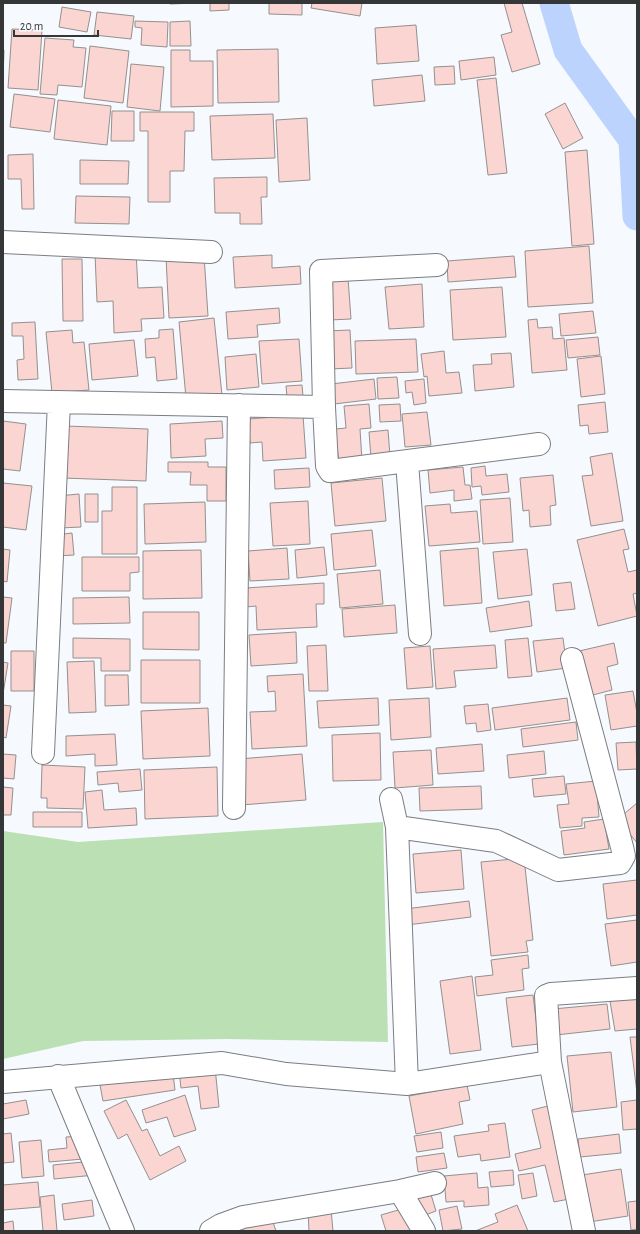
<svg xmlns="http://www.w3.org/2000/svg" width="640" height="1234" viewBox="0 0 640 1234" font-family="'Alegreya Sans',sans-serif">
	<rect width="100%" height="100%" fill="#f6f9fe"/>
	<path fill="#bae0b3" d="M383,822l5,220 -162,-3 -143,2 -80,18v-228l75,11z"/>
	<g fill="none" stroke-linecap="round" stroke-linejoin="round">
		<path stroke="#bcd4fd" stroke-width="29" d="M554,3l14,47 65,90 4,76"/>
	</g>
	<path fill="#fad5d1" stroke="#95908f" d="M170,3h26l-26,1z
		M210,3h19v7l-19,1z
		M269,3h33v12l-33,-1z
		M312,3h50l-2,13 -49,-8z
		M504,3h18l18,61 -28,8 -11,-37 11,-3z
		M62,7l29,5 -4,20 -28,-5z
		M97,12l37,4 -3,23 -37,-4z
		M135,21l33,1 -1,25 -26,-2 1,-17 -7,-1z
		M190,21l1,25h-21v-24z
		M416,25l3,36 -42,3 -2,-36z
		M12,29l30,1 -4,60 -30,-2z
		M45,38l29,2 -1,7 13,1 -4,39 -24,-2 -1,10 -17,-1z
		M90,46l39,5 -6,52 -39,-5z
		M278,49l1,53 -61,1 -1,-53z
		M3,50h1l-1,31z
		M171,50h19v11h23v45l-42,1z
		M494,57l2,18 -35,5 -2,-19z
		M131,64l33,3 -4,44 -33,-4z
		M454,66l1,18 -20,1 -1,-18z
		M422,75l3,26 -51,5 -2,-26z
		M496,78l11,95 -19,2 -11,-95z
		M14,94l41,5 -5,33 -40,-5z
		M58,100l53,6 -4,39 -53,-6z
		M565,103l18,35 -20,11 -18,-35z
		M112,111h22v30h-23z
		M140,112h54v19h-9l-1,40h-14v31h-22v-71h-8z
		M273,114l2,44 -63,2 -2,-44z
		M307,118l3,62 -31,2 -3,-62z
		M587,150l7,94 -22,2 -7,-94z
		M33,154l1,55h-12l-1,-30h-13v-24z
		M80,160l49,1 -1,23h-48z
		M267,177v20h-6l1,27h-22v-11h-25l-1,-35z
		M76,196l54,1 -1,27 -54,-1z
		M589,246l4,57 -65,4 -3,-56z
		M136,252l2,36 24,-1 2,31 -23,1 1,12 -28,2 -1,-32 -16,1 -2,-48z
		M204,255l4,61 -39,2 -3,-61z
		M272,255v13l28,-2 1,18 -66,4 -2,-31z
		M514,256l2,21 -68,5 -1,-21z
		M62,259h20l1,62h-20z
		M348,278l3,41 -21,1 -2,-41z
		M422,284l2,43 -35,2 -4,-42z
		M502,287l4,50 -53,3 -3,-50z
		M279,308l1,15 -23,2 1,12 -30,2 -2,-27z
		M593,311l3,22 -35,3 -2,-22z
		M214,318l8,77 -36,3 -7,-76z
		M537,319l1,9 14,-1 1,12 11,-1 3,32 -35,3 -4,-53z
		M35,322l3,57 -20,1 -1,-20 7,-1 -1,-23h-11v-13z
		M173,329l4,50 -20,2 -2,-24 -9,1 -1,-19 14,-1v-8z
		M72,330l1,13 11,-1 5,48 -37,3 -6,-61z
		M350,330l2,38 -23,1 -2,-38z
		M598,337l2,18 -32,3 -2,-18z
		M299,339l3,42 -40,3 -3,-43z
		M416,339l2,33 -62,2 -1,-33z
		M134,340l4,36 -46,4 -3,-36z
		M444,351l2,22 13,-1 3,21 -33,3 -2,-20 -3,1 -3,-23z
		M511,353l3,34 -39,4 -2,-26 19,-1 -1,-10z
		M256,354l3,33 -32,3 -2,-33z
		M601,356l4,38 -24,3 -4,-38z
		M397,377l2,21 -21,1 -1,-21z
		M374,379l2,20 -42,5 -3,-20z
		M424,379l2,24 -12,2 -2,-13 -6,1 -1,-12z
		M302,385l1,11 -16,1 -1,-11z
		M605,402l3,30 -19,2 -1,-9 -8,1 -2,-21z
		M369,404l2,24 -11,1 2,32 -23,2 -4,-34 11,-1 -2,-22z
		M400,404l1,17 -21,1 -1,-17z
		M427,412l4,33 -26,2 -3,-33z
		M303,415l3,43 -43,3 -1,-19 -12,1 -2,-24z
		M3,421l23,3 -6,47 -17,-2z
		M222,421l1,17 -18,1 1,17 -35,2 -1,-34z
		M66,426l82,3 -2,52 -83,-3z
		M388,430l2,26 -19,2 -2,-26z
		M612,453l11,68 -32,5 -9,-50 11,-1 -3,-18z
		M168,462h40v5h18v34h-19v-16h-17l1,-13h-23z
		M485,466l1,10 21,-2 2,18 -27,3 -1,-9 -9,1 -1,-19z
		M463,467l2,18h5l2,14 -18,2v-11l-24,3 -2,-23z
		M309,468l1,19 -35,2 -1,-19z
		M553,475l3,30 -6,1 1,19 -21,2 -1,-17 -6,1 -3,-33z
		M382,478l4,43 -51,5 -4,-43z
		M3,483l29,3 -6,44 -23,-3z
		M112,487h25v67h-35v-43h10z
		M79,494l2,33 -21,1 -2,-32z
		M85,494h13v28h-13z
		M510,498l3,44 -30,2 -3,-44z
		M308,501l2,43 -37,2 -3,-43z
		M205,502l1,40 -61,2 -1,-40z
		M450,504l1,9 26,-2 3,31 -51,4 -4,-40z
		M624,529l5,20 -6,1 5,22 9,-2v23l-4,1 4,22 -39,10 -21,-86z
		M372,530l4,36 -42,4 -3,-36z
		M72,533l2,22 -17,1 -1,-21z
		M324,547l3,28 -30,3 -2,-28z
		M287,548l2,31 -39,2 -2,-30z
		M478,548l4,55 -38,3 -4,-55z
		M3,549l7,1 -3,32 -4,-1z
		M527,549l5,46 -34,4 -5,-47z
		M201,550l1,48 -59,1v-48z
		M82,557h57v15l-9,1v18h-48z
		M380,570l3,34 -43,4 -3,-34z
		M571,582l4,27 -19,2 -3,-27z
		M324,583v21h-8l1,23 -60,3 -1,-24 -10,1 -1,-19z
		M3,597l9,1 -6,45h-3z
		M129,597l1,26 -57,1v-26z
		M529,601l3,25 -42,6 -4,-24z
		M395,605l2,28 -53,4 -2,-28z
		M143,612h56v38l-56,-1z
		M296,632l1,31 -46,3 -2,-31z
		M73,638l57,1v32h-29v-13h-28z
		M528,638l4,38 -24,2 -3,-38z
		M563,638l4,30 -30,4 -4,-31z
		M614,643l4,21 -11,3 5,23 -23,6 -10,-45z
		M326,645l2,46h-19l-2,-45z
		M495,645l2,23 -43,3 2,16 -20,2 -3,-40z
		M430,646l3,41 -26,2 -3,-41z
		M11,651h23v40h-23z
		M141,660h59v43h-59z
		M94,661l2,51 -27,1 -2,-51z
		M3,662l5,1 -5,31z
		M303,674l4,72 -55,3 -2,-37 26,-1 -1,-20 -7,1 -1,-16z
		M105,675h23l1,30 -24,1z
		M633,691l4,22v13l-26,4 -6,-35z
		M378,698l1,27 -60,3 -2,-27z
		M429,698l2,39 -40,3 -2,-40z
		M567,698l3,22 -75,10 -3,-22z
		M488,704l3,26 -14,2 -1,-9 -10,1 -2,-18z
		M3,705l8,1 -5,32 -3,-1z
		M208,708l2,48 -67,3 -2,-48z
		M576,722l2,18 -55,7 -2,-18z
		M380,733l1,47 -48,1 -1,-46z
		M115,734l2,31 -22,1v-12l-29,2v-20z
		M636,742l1,27 -19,1 -2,-27z
		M482,744l2,27 -46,3 -2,-26z
		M431,750l2,35 -38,3 -2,-36z
		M544,751l2,23 -37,4 -2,-23z
		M3,754l13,1 -2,24 -11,-1z
		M302,754l4,46 -65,5 -3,-46z
		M42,765l43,2 -2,42 -36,-1v-10h-6z
		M217,767l1,49 -73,3 -1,-49z
		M140,769l2,21 -23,2 -1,-9 -20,2 -1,-13z
		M564,776l2,18 -32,3 -2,-18z
		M596,781l3,36 -17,1v8l-22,2 -3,-23 12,-1 -3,-20z
		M481,786l1,23 -62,2 -1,-23z
		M3,787l10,1 -2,27h-8z
		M102,790l2,20 32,-2 1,17 -49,3 -3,-36z
		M637,803v40l-19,-24z
		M33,812h49v15h-49z
		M604,819l5,30 -45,6 -3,-24 24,-3 -1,-6z
		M461,850l3,39 -48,4 -3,-39z
		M524,858l9,82 -7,1 2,11 -37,4 -10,-94z
		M637,880v35l-30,4 -4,-35z
		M469,901l2,16 -64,8 -2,-16z
		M637,920v42l-26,4 -6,-42z
		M528,955l1,13 -7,1 2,21 -47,6 -2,-19 18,-2 -2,-15z
		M472,976l9,74 -31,4 -10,-73z
		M533,995l6,49 -27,3 -6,-49z
		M637,998v31l-22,2 -5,-30z
		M607,1004l3,25 -54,6 -3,-26z
		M630,1037h7v56z
		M611,1052l6,55 -44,5 -6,-56z
		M215,1067l4,40 -18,2 -3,-23 -17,2 -2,-17z
		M173,1074l2,16 -72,11 -3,-16z
		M467,1085l3,15 -11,2 4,22 -47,10 -7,-38z
		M185,1095l11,35 -22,7 -7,-20 -21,6 -4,-13z
		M26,1100l3,14 -26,5v-15z
		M126,1100l16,31 5,-2 13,27 19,-10 7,15 -36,19 -23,-46 -9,5 -14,-28z
		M637,1100v29l-14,1 -2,-28z
		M548,1106l21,93 -15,3 -9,-37 -26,6 -4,-17 26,-6 -9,-38z
		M505,1123l5,34 -29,4 -1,-7 -22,3 -4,-21 35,-5 -1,-6z
		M441,1132l2,16 -26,4 -3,-16z
		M11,1133l3,29 -11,1v-29z
		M619,1134l2,19 -41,4 -2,-18z
		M81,1136l2,23 -34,3 -1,-12 19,-2 -1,-11z
		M41,1140l3,36 -22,2 -3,-36z
		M444,1153l3,15 -29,4 -2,-15z
		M93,1161l2,14 -41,4 -1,-14z
		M621,1169l7,47 -39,6 -7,-47z
		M513,1170l1,15 -23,2 -2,-15z
		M477,1173l1,15 10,-1 1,18 -25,2v-6l-18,1 -2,-26z
		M533,1173l4,23 -15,3 -4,-24z
		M38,1182l2,25 -37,3v-25z
		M429,1188l7,23 -16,6 -8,-24z
		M54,1195l3,36h-14l-3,-34z
		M92,1200l2,16 -30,4 -2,-16z
		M637,1201v28l-6,1 -3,-28z
		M517,1205l11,26h-53l23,-9 -3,-8z
		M457,1206l5,23 -19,2 -4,-21z
		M405,1208l7,23h-26l-5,-16z
		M331,1209l2,22h-24l-1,-21z
		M271,1216l5,15h-35l-2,-4z
		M13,1221l1,10h-11v-8z"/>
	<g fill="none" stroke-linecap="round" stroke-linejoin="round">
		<g stroke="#7b7d81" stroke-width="24">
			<path id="minor" d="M3,242l208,10
				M437,265l-116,6 3,136 3,59 3,5 209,-27
				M3,401l321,6
				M407,462l13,172
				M43,753l16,-351
				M391,799l6,28 10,257
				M234,808l5,-403
				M397,827l99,14 62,29 62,-7 4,-7 -2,-9 -50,-188
				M58,1076l65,155
				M3,1082l219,-19 64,11 121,10 143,-22
				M400,1191l24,40
				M211,1231l10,-6 22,-8 157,-26 35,-8
				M584,1231l-34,-169 -4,-66 5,-2 86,-6"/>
		</g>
		<use href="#minor" stroke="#fff" stroke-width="22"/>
	</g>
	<rect width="640" height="1234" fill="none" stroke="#353638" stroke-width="8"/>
	<path d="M14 30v6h84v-6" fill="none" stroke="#353638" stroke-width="2"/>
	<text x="20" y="30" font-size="12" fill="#353638" stroke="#f6f9fe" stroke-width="3" paint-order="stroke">20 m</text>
</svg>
